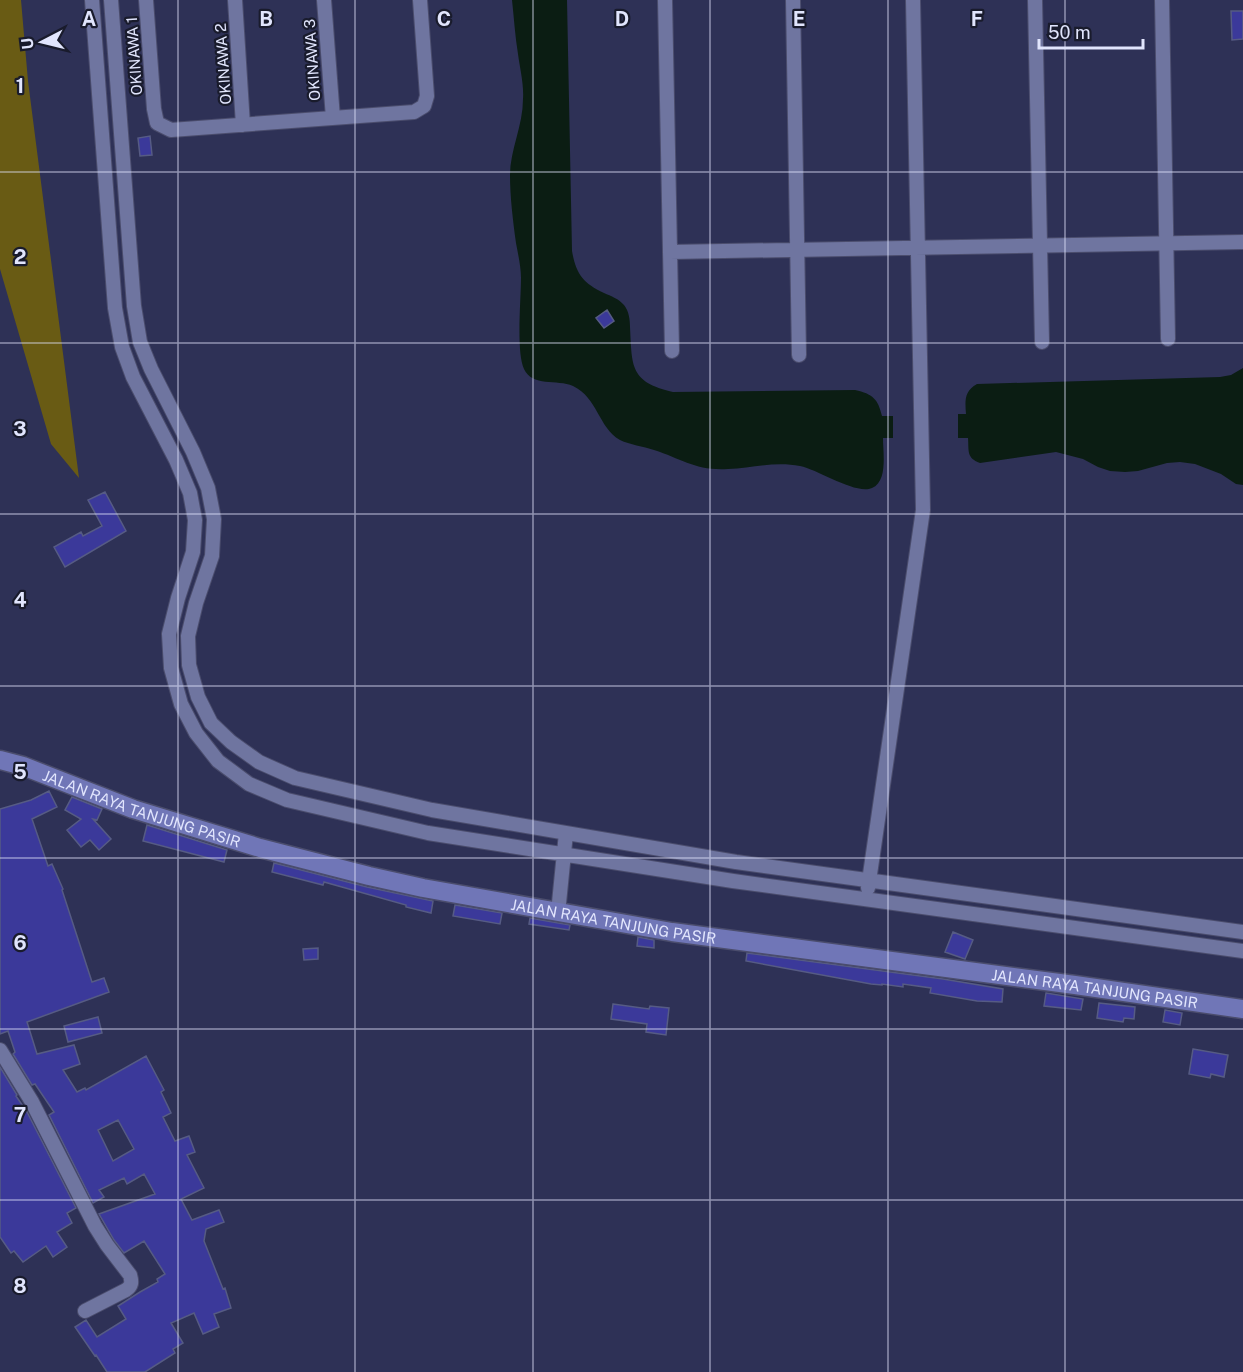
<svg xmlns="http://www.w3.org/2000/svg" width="1243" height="1372" viewBox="0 0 1243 1372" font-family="'Public Sans',sans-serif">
	<rect width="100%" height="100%" fill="#2e3156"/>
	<path fill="#695b14" d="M0,0h21l7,81 51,397 -28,-34 -51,-175z"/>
	<path fill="#0b1d13" d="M512,0h55l5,251c4,23 11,32 32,42 7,3 15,6 20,12 5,6 6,15 6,22 2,40 0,55 43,65l182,-2c18,4 23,9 27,26h11v22h-10c0,15 5,43 -11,50 -16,7 -53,-18 -72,-22 -25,-5 -48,2 -72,3 -32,2 -46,-10 -74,-19 -11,-4 -24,-5 -34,-10 -22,-13 -22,-42 -47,-54 -16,-7 -41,1 -49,-17 -8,-17 -3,-69 -3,-91 0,-11 -3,-24 -5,-35 -3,-22 -6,-46 -6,-68 0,-25 13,-49 13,-76 1,-15 -3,-30 -5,-45 -3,-18 -4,-36 -6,-54z
		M1243,368v117l-7,-1 -15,-10 -26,-10 -15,-2 -13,1 -29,8 -13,1 -15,-1 -12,-4 -15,-8 -27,-7 -76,11c-14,-5 -11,-13 -12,-25h-10v-24h8c-1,-13 -2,-23 11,-30l243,-7 11,-2z"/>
	<path fill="#3b399a" stroke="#565b84" stroke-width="1.5" fill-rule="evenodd" d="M1231,11h12v28l-11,1z
		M150,136l2,19 -12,1 -2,-18z
		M607,310l7,11 -10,7 -8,-10z
		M105,492l21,39 -61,36 -11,-20 27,-15 2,4 19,-10 -14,-26z
		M49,791l8,16 -25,12 16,47 4,-2 11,25 -1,1 30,92 12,-4 5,14 -82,30 10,32 37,-9 6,19 -17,6 14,22 8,-4 1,2 60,-34 18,34 -3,2 10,21 -8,4 12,24 14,-5 6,16 -8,3 17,33 -23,11 11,21 27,-10 5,12 -18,7 -2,12 19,48 2,-1 6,20 -17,6 5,13 -16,7 -9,-21 -23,10 12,20 -10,6 2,4 -30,19h-38l-11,-17 -1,1 -20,-29 11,-7 11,17 29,-18 -8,-13 22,-14 18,-10 -1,-3 8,-5 -21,-33 -20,12 -10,-13 -15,-26 56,-20 -11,-20 -17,10 -3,-6 -25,12 5,7 -11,6 -44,-88 5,-3 -19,-28 -3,1 -19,-31 2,-2 -7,-21 -8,3v-225l31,-9zM118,1120l16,29 -21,12 -15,-31z
		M72,797l30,12 -5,11 -4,-1 18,20 -12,11 -9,-10 -9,7 -14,-17 14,-11 -16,-9z
		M147,825l80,25 -3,12 -81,-21z
		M274,863l93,24 66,14 -2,12 -25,-6v-2l-82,-23 -1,3 -51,-13z
		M455,905l47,8 -2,11 -47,-8z
		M530,918l40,7 -1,5 -40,-6z
		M953,932l20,8 -8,19 -20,-7z
		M638,937l16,3v8l-17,-2z
		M318,948v11l-14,1 -1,-11z
		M747,953l196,26 60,10 -1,13 -25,-1 -47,-8 1,-5 -28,-4v3l-21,-3v1l-11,-1 -125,-23z
		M1046,993l37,6 -2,11 -37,-4z
		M1099,1003l36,4 -1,12 -10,-1 -1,4 -26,-4z
		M613,1004l36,5 1,-3 19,2 -3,27 -20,-3 1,-8 -36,-5z
		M1165,1010l17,3 -2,12 -17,-3z
		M98,1017l4,16 -34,9 -4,-16z
		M1193,1049l35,6 -4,22 -13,-3 -1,4 -21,-4z
		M0,1067l17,28 -1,1 11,16 49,96 -9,5 5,10 -15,9 10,15 -14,10 -7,-11 -23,16 -9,-11 -3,2 -11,-16z"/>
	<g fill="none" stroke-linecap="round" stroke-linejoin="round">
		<g stroke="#4b4d6d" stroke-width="16">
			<path id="street" d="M92,0l23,308 7,39 11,30 43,83 14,33 5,27 -2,32 -15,46 -9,36 2,34 10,36 15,29 22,28 31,23 38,16 141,33 305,48 510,70
				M111,0l23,306 6,36 11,27 42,83 15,36 6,31 -2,37 -16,47 -8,33 1,29 9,32 13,26 20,19 28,20 36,16 137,32 304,52 507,70
				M146,0l8,109 3,14 14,7 243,-18 10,-6 3,-10 -7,-96
				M235,0l8,125
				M324,0l9,118
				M665,0l7,351
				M793,0l6,355
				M1035,0l7,342
				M1162,0l6,339
				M670,252l573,-10
				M868,888l55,-378 -10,-510
				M558,913l8,-80
				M0,1050l32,52 63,124 12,19 23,30c2,7 2,11 -4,15l-41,21"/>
		</g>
		<g stroke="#4b4d6d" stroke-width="21">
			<g id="secondary">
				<path id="s1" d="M0,760l23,6 110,43 127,39 109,28 54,12 249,44 403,53 168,24"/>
			</g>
		</g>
		<use href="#street" stroke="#6f75a0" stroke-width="14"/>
		<use href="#secondary" stroke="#7076b7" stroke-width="18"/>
	</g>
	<path fill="none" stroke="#e1e5fd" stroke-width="1.5" stroke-opacity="0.55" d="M178,0v1372M355,0v1372M533,0v1372M710,0v1372M888,0v1372M1065,0v1372M0,172h1243M0,343h1243M0,514h1243M0,686h1243M0,858h1243M0,1029h1243M0,1200h1243"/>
	<g text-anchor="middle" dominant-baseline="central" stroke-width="4.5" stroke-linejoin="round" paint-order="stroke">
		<g font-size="15" fill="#e1e5fd" stroke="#191b2c">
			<text transform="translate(134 56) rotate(-94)">OKINAWA 1</text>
			<text transform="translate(312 60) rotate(-94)">OKINAWA 3</text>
			<text transform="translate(223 64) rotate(-94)">OKINAWA 2</text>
			<text stroke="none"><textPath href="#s1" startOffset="150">JALAN RAYA TANJUNG PASIR</textPath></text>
			<text stroke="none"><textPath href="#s1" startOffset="636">JALAN RAYA TANJUNG PASIR</textPath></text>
			<text stroke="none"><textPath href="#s1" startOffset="1122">JALAN RAYA TANJUNG PASIR</textPath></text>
		</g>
	</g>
	<g font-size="20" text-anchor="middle" font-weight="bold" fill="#e1e5fd" stroke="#191b2c" stroke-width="4.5" stroke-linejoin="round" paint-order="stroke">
		<text x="89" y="26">A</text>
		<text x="266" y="26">B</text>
		<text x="444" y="26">C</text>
		<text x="622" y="26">D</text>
		<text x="799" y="26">E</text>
		<text x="977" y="26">F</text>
		<text x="20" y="93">1</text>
		<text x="20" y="264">2</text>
		<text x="20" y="436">3</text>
		<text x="20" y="607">4</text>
		<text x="20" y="779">5</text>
		<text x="20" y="950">6</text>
		<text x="20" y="1122">7</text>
		<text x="20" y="1293">8</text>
	</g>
	<g transform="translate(42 42) rotate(263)" stroke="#191b2c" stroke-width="4.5" paint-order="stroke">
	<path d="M0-4.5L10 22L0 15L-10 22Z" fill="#e1e5fd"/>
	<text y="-9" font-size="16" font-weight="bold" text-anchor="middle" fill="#e1e5fd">U</text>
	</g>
	<path d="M1039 39v9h104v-9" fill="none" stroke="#e1e5fd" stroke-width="3"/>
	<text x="1048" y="39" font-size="18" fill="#e1e5fd" stroke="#191b2c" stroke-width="4.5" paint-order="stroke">50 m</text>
</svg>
